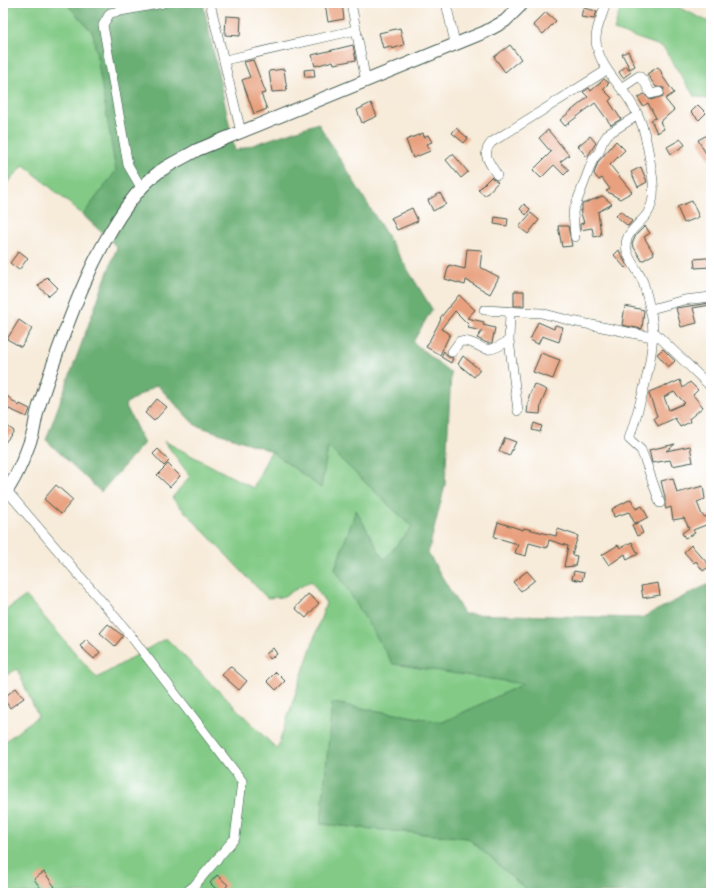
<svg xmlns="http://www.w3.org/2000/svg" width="714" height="896" viewBox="0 0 714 896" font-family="'Patrick Hand',sans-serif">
	<rect width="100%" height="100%" fill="#fff"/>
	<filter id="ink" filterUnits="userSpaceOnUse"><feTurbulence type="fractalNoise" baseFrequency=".025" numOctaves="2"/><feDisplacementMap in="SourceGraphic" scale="8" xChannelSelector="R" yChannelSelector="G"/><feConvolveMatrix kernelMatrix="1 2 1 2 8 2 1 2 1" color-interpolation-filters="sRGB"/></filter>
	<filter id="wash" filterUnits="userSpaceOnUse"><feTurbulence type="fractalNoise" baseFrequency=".012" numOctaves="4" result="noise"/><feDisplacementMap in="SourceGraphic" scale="16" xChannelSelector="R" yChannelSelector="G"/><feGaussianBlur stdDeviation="0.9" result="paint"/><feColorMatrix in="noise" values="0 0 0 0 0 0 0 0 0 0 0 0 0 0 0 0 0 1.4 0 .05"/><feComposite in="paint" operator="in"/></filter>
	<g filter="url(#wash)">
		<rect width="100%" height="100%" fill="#f7ebd9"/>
		<path fill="#82ca86" stroke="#50845d" d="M3,3h63l27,30 23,138 -33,44 -59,-50 -21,23z
			M622,3h48l41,20v77l-17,-4 -31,-49 -49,-17z
			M164,441l89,47 18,-37 50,37 7,-41 84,80 -28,34 -28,-51 -21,58 189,116 -81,38 -111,-19 -11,121 147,14 62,55h-527v-150l35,-27 -21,-47 -14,8v-65l23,-16 71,82 69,-40 111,111 49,-146 -15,-22 -29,16 -15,1 -95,-100 18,-22z"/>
		<path fill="#69ae73" stroke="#447654" d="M66,3h137l32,148 83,-28 114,186 -19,33 38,31 -6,112 -17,68 36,61 177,4 70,-35v114l-2,3 2,4v189h-181l-62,-55 -147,-14 11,-121 111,19 80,-38 -130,-20 -58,-95 21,-59 28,50 28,-33 -84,-80 -7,41 -50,-37 -76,-26 -38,-40 -32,19 19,39 -43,49 -55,-52 71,-193 -34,-32 33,-44 -23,-138z"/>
		<g id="blocks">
			<path fill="#e8a07e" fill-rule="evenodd" d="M325,3h17l2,16 -16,3z
				M583,8l14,3 -3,8 -13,-2z
				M546,12l10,9 -13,13 -10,-9z
				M226,16l15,1 -1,19 -15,-1z
				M400,28l4,17 -12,4 -1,-3 -8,2 -4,-15z
				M353,45l3,15 -22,4 -1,-3 -18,5 -3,-11z
				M510,45l11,14 -16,13 -11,-15z
				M628,51l7,15 -5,3 -8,-15z
				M253,60l13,33 -5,1 6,15 -13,5 -12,-34 8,-3 -6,-15z
				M626,66l5,6 -8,6 -4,-6z
				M658,67l4,6 -1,1 13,19 -9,6 9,11 -14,12 4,7 -7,4 -6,-13 5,-2 -8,-15 -5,3 -5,-8 6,-4 6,6 13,-4 1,-8 -8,-1 -9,-13z
				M284,69l3,22 -15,1 -3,-21z
				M314,69l1,8h-10l-1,-7z
				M604,79l5,4 -6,6 9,9 -3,3 12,18 -10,6 -16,-22 -30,23 -5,-6 28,-23 -5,-5 6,-4 2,3z
				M371,103l6,13 -15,7 -5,-13z
				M698,105l8,8 -7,7 -8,-8z
				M456,128l12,10 -4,5 -12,-10z
				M548,130l21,25 -9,7 9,8 -5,5 -10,-10 -13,13 -8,-8 18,-18 -12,-14z
				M423,133l1,4 4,-2 4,7 -5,2 3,7 -17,7 -7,-18z
				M711,133v29l-13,-22z
				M590,136l6,7 -9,14 -9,-11z
				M681,139l4,6 -14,9 -4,-7z
				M616,141l9,9 -15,15 22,27 -12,7 -14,-8 4,-2 -8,-11 -3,2 -5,-6 4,-12z
				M453,154l15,18 -7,6 -15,-18z
				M641,167l6,15 -9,5 -7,-15z
				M491,177l7,5 -13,14 -7,-6z
				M440,193l6,11 -13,7 -5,-11z
				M603,196l9,8 -14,8 3,23 -7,2 -2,-9 -12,2v-6l4,-1 -4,-13h2v-6z
				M692,201l7,16 -15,6 -7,-16z
				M524,204l6,5 -4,6 -6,-6z
				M412,208l6,13 -21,9 -6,-12z
				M620,211l12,10 -4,5 -12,-10z
				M531,213l8,7 -11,14 -9,-7z
				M495,217l13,2 -1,7 -13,-2z
				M558,226h10l4,20 -10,1z
				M645,226l5,7 -6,4 10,17 -12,7 -10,-17 4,-9z
				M467,249l15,1 -2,17 19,10 -9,17 -24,-14 -1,5 -20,-6 4,-14 16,4z
				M619,250l8,16 -2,2 -11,-13z
				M19,251l9,7 -9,12 -9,-7z
				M706,258h5v9l-16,1 -1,-9z
				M47,277l11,11 -9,8 -11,-10z
				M514,291h10v15h-10z
				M459,295l16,15 -8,8 17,4 -1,3 12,3 -3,15h-5l-10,-5 5,-7 -14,-3 1,-3 -14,-14 -14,18 9,5 -10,21 -14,-8 15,-28 -1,-1z
				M710,303v2l-17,3 4,15 -16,4 -5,-19z
				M625,306l19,4 -2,19 -20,-4z
				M19,320l13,9 -11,18 -14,-8z
				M538,322l16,7 1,-4 8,2 -4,15 -17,-6 -4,8 -8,-4z
				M663,349l12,12 -7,6 -11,-13z
				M444,351l4,6 5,1 -2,5 -10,-6z
				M541,353l19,7 -7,19 -20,-7z
				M463,356l17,14 -6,7 -16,-13z
				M680,380l3,8 7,-6 8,8 -5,5 10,12 -14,12 1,3 -10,5 -5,-9 -17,8 -4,-8 3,-2 -8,-22v-2l17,-7 1,1zM674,392l11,11 -16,7 -5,-13z
				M534,384l13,6 -6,14 -1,10 -13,-1 2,-17z
				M7,396l12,10 1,-2 10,5 -3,8 -18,-8 -6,8v-16z
				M157,399l10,8 -13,14 -9,-8z
				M3,423l11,8 -11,14z
				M534,423l8,3 -2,6 -8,-2z
				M505,438l11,4 -7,14 -10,-5z
				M675,444l-9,7 24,-5 3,16 -21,4 -2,-6 -18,3 -3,-13z
				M158,449l11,12 -5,5 -11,-12z
				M168,464l12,12 -10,11 -13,-12z
				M673,478l4,15 26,-7 2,13 -8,3 5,13 3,2 6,-2v8l-18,7 2,3 -10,5 -3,-5 7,-5 -5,-10 -11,2 -2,-13 -5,2 -1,-3v-9l-4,-16z
				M56,485l17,15 -12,14 -17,-15z
				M631,499l5,10 6,-3 6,11 -13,7 -6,-12 -15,5 -2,-8z
				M498,522l25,8 1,-2 32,8 2,-7 20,7 -6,19 5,1 -2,10 -11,1 4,-21 -19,-6 -2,8 -18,-5 -3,13 -11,-3 3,-9 -24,-7z
				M638,522l5,11 -6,3 -5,-11z
				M632,542l6,12 -11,6 -2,-6 -16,11 -7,-10 16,-10 2,3z
				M691,545l19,21 -7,5 -7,-10 -2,2 -10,-11z
				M527,571l8,9 -14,11 -8,-9z
				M574,571l10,2 -2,8 -10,-2z
				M658,583l2,12 -17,3 -2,-12z
				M308,594l11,9 -13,15 -11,-10z
				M108,624l15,12 -8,10 -15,-13z
				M86,639l14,13 -6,7 -14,-13z
				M273,648l4,6 -7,5 -4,-5z
				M230,666l17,15 -8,9 -17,-15z
				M276,672l9,9 -9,9 -9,-9z
				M16,688l8,10 -14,10 -7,-10z
				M44,872l11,15 -9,6h-2l-10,-14z
				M217,875l11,10 -8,8 -10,-10z"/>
		</g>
	</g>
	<g filter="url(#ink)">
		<use href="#blocks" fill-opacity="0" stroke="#3f574d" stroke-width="1"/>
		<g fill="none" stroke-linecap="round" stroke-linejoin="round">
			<g stroke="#3f574d" stroke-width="10">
				<path id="street" d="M210,3l31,129
					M351,3l15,79
					M446,3l9,40
					M606,3c-4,14 -13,30 -9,44 5,23 25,39 36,59 10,15 14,37 17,55 3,17 7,38 -3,53 -7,10 -20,17 -21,30 0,14 12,25 17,38 3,9 5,18 7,27 10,34 -10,96 -21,130l12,11 4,10 15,43
					M225,60l131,-30
					M621,88l18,-12 5,5 7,13 8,-2
					M497,175c-7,-12 -17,-21 -5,-33l115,-72
					M142,189l-14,-24 -25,-140 7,-12 53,-10
					M575,237l-2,-25 20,-53 6,-7 3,-9 6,-9 30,-19
					M651,309l33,-9 27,-3
					M484,310l57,3 31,8 80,16
					M510,313l-1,27 9,71
					M653,331l58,56
					M452,352l8,-11c24,-1 19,20 49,-1
					M7,491l120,140 115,150 -7,57 -41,48 -9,7"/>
			</g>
			<g stroke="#3f574d" stroke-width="14">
				<path id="secondary" d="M3,496c14,-18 23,-42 30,-63 2,-9 3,-18 6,-27 22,-67 63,-192 121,-235 12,-8 25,-14 37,-21l288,-118 20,-11 18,-18"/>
			</g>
			<use href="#street" stroke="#fff" stroke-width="9"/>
			<use href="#secondary" stroke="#fff" stroke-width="12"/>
		</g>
	</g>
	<rect width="714" height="896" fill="none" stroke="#fff" stroke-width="16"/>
</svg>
